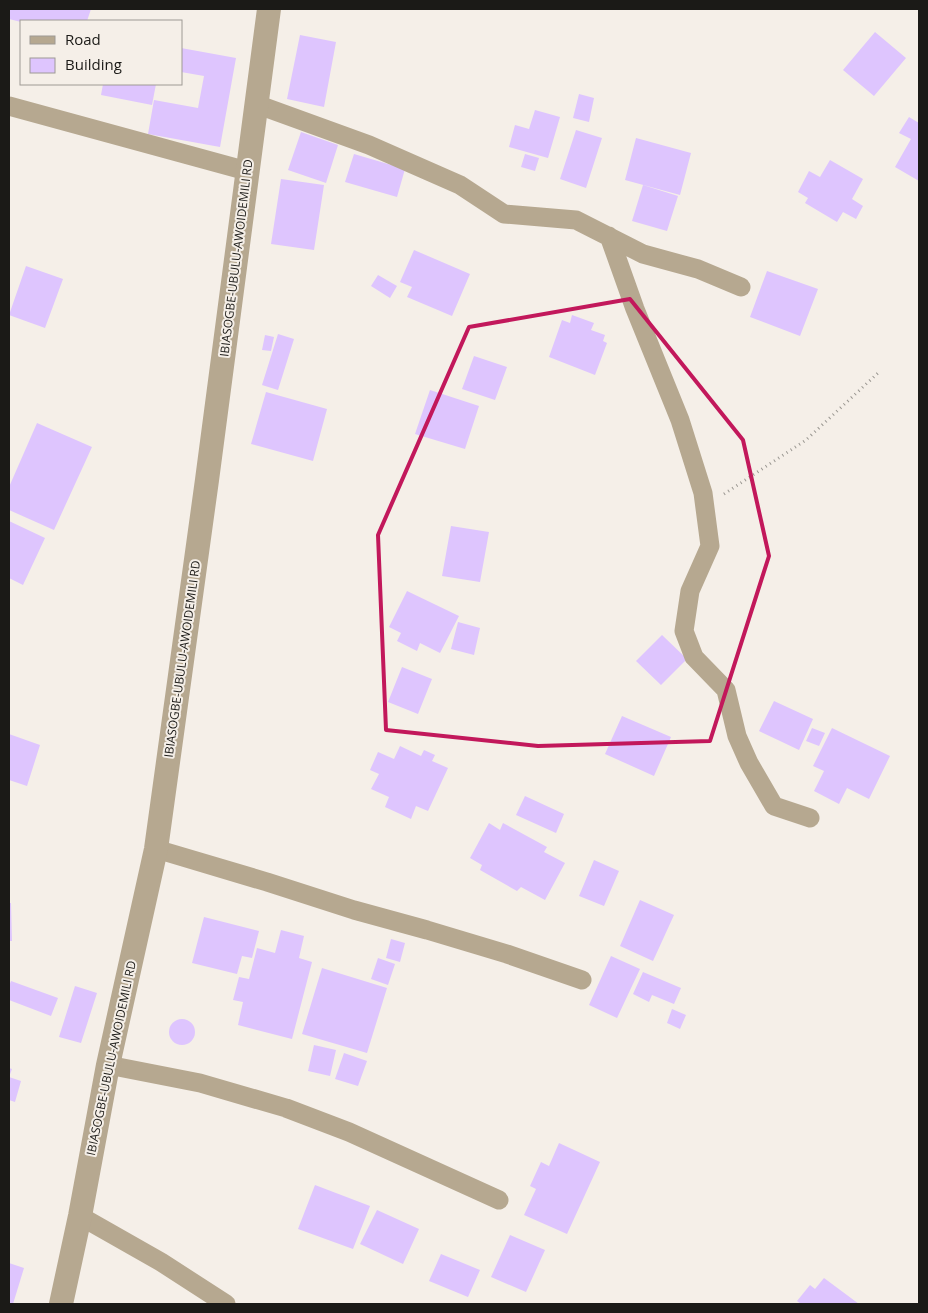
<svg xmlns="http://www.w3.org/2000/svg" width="928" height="1313" viewBox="0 0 928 1313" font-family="'Open Sans',sans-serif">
	<rect width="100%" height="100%" fill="#f5efe8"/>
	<path fill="#dec5fe" d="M9,9h82l-4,12h-66v1l-12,-3z
		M875,32l31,26 -32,38 -31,-26z
		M300,35l36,7 -12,65 -37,-8z
		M181,48l55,10 -16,89 -72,-13 6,-34 44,8 6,-32 -23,-4z
		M103,84h53l-4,21 -51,-10z
		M579,94l15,4 -5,24 -16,-4z
		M535,110l25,7 -12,41 -39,-11 6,-22 14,4z
		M909,117l10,6v58l-24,-14 16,-28 -12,-6z
		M576,130l26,8 -16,50 -26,-9z
		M301,132l37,13 -12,38 -38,-13z
		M636,138l55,15 -11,42 -55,-15z
		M354,154l51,15 -8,28 -52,-15z
		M525,154l14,4 -4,13 -14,-4z
		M830,160l33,19 -11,20 11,7 -7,13 -13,-7 -6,10 -32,-19 3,-5 -10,-6 11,-21 11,6z
		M281,179l43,6 -10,65 -43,-6z
		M643,185l35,11 -11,35 -35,-10z
		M414,250l56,24 -18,42 -45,-19 5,-10 -12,-5z
		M26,266l37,13 -18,49 -36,-13z
		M767,271l51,18 -18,47 -50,-19z
		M378,275l19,11 -7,12 -19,-12z
		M572,315l22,8 -3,7 14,5 -2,6 4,2 -12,32 -46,-18 13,-37 8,3z
		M278,334l16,5 -16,51 -16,-5z
		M265,335l9,2 -3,14 -9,-1z
		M474,356l33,11 -12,33 -33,-11z
		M430,390l49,16 -14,43 -50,-15z
		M266,392l61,17 -14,52 -62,-17z
		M37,423l55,24 -38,83 -45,-20v-23z
		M9,521l36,17 -22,47 -14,-7z
		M451,526l38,6 -9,50 -38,-6z
		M407,591l52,25 -19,37 -20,-10 -3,8 -20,-10 4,-8 -12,-6z
		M458,622l22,6 -6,27 -23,-6z
		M662,635l25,24 -26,26 -25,-24z
		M402,667l30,12 -14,35 -30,-12z
		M774,701l39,18 -14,31 -40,-19z
		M622,716l49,21 -17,39 -49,-22z
		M812,728l13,5 -6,13 -13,-5z
		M832,728l58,28 -21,43 -22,-11 -8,16 -25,-13 10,-20 -11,-5z
		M9,734l31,11 -13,41 -18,-6z
		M400,746l21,10 3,-6 11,5 -3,6 16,7 -20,43 -12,-5 -5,13 -26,-12 4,-10 -18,-8 8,-15 -9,-4 8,-18 16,7z
		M525,796l39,18 -8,19 -40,-18z
		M489,823l11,7 3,-7 44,24 -3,5 21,11 -20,37 -24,-13 -4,4 -37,-21 2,-5 -12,-7z
		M594,860l25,11 -15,35 -25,-10z
		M640,900l34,15 -21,46 -33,-15z
		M9,903h2l1,38h-3z
		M204,917l55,14 -7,27 -10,-2 -5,18 -45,-11z
		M281,930l23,6 -5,22 13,4 -20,77 -54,-14 5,-23 -10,-2 6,-23 10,2 8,-31 18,5z
		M391,939l14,4 -5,19 -14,-4z
		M611,956l29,13 -23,49 -28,-13z
		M378,958l17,6 -7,21 -17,-6z
		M322,968l65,20 -20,65 -65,-19z
		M643,972l38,16 -7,16 -22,-9 -3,7 -16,-8z
		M11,981l47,17 -7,18 -42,-16v-14z
		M75,986l22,7 -16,50 -22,-6z
		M672,1009l14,6 -6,14 -13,-6z
		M169 1032a13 13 0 1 1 26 0a13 13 0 1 1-26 0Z
		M314,1045l22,5 -6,26 -22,-5z
		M344,1053l23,8 -9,25 -23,-7z
		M9,1068l3,1 -3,8 12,4 -6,21 -6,-2z
		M559,1143l41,19 -33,72 -43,-19 12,-26 -6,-3 11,-24 8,4z
		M315,1185l55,21 -17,43 -55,-20z
		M377,1210l42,19 -16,35 -43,-20z
		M510,1235l35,15 -19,42 -35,-15z
		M441,1254l39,16 -12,27 -39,-16z
		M9,1263l15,5 -11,36h-4z
		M824,1278l35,26h-58l-4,-3 13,-16 5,4z"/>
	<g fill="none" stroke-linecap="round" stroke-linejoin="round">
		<path stroke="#999690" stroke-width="3" stroke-dasharray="1 4" stroke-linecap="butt" d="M724,494l82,-54 72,-67"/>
		<path stroke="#b6a890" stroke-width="19" d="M256,104l113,41 91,40 44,29 72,6 67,34 55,15 43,18
			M9,106l238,65
			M609,236l26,73 45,111 23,73 7,53 -20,45 -6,40 10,26 32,33 11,46 12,27 25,43 36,12
			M156,849l111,33 87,28 73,20 80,24 75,26
			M108,1065l92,18 86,25 63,24 150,68
			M80,1216l81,46 65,42"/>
		<path stroke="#b6a890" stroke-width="24" d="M61,1304l19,-88 28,-151 48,-216 51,-369 62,-471"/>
	</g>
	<path fill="none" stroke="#c2185b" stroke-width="4" stroke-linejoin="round" d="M630,299l113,141 26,116 -59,185 -172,5 -152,-16 -8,-195 91,-208z"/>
	<g text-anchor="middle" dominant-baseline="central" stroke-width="4" stroke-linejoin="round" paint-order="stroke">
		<g font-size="12" fill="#1b1a17" stroke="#f5efe8">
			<text transform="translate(236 258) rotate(-83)">IBIASOGBE-UBULU-AWOIDEMILI RD</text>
			<text transform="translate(182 659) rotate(-82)">IBIASOGBE-UBULU-AWOIDEMILI RD</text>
			<text transform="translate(111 1058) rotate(-78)">IBIASOGBE-UBULU-AWOIDEMILI RD</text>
		</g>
	</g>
	<rect width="928" height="1313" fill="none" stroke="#1b1a17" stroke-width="20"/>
	<rect x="20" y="20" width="162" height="65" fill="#f5efe8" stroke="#9e9a94"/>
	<rect x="30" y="36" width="25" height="8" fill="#b6a890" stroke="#9e9a94"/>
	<text x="65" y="45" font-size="15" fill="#1b1a17">Road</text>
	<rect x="30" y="58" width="25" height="15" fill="#dec5fe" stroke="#9e9a94"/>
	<text x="65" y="70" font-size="15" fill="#1b1a17">Building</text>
</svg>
